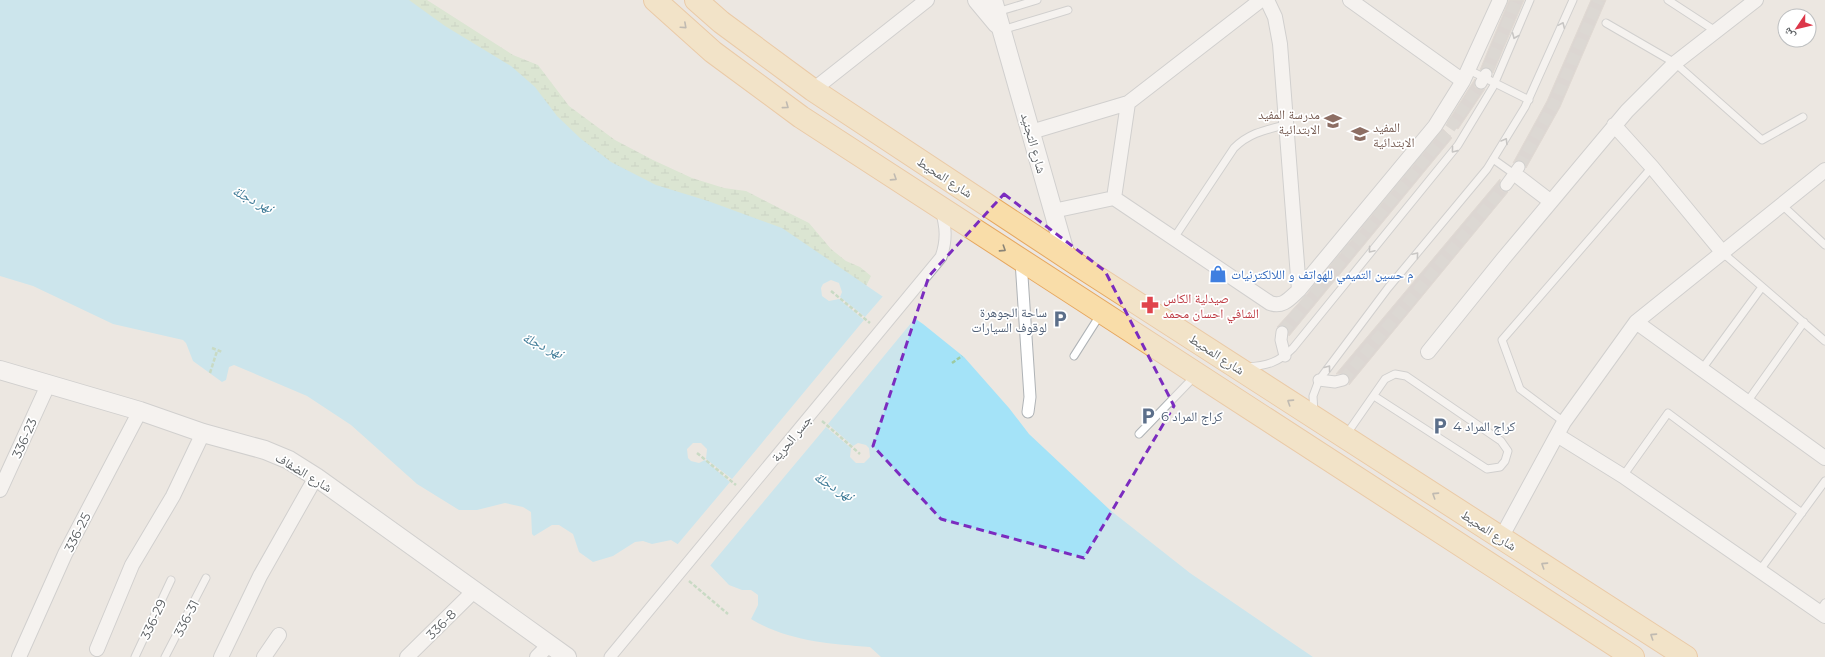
<svg xmlns="http://www.w3.org/2000/svg" width="1825" height="657" viewBox="0 0 1825 657" font-family="Montserrat,'Noto Naskh Arabic',sans-serif">
	<defs>
		<pattern id="wetland-marsh" width="20" height="14" patternUnits="userSpaceOnUse"><rect width="20" height="14" fill="#c5e2bf"/><path d="M1 5h8M5 5V1M11 12h8M15 12V8" fill="none" stroke="#a3ba9f"/></pattern>
	</defs>
	<rect width="100%" height="100%" fill="#ece7e1"/>
	<path fill="url(#wetland-marsh)" d="M350,0h77l86,55 25,10 31,41 46,34 38,20 39,18 32,10 22,3 41,21 22,11 22,26 15,12 14,6 11,9 -5,10 -28,-19 -172,-67z"/>
	<path fill="#a4e3f8" d="M0,0h409l36,26 66,40 24,21 22,29 23,22 31,24 45,23 52,16 74,27 141,96 41,33 45,51 20,26 81,76 80,63 123,84h-432l-11,-10c-41,-3 -83,-6 -119,-28l7,-14v-10l-7,-5h-9l-13,-5 -21,-22 -37,-23 -19,4 -9,-3 -8,1 -22,14 -20,6 -14,-10 -6,-18 -14,-9h-7l-18,11 -2,-2 -1,-22 -8,-5 -18,-4 -28,7h-18l-42,-26 -66,-59 -44,-29 -73,-31 -5,2 -3,13 -4,2 -29,-21 -7,-18 -3,-3 -70,-16 -80,-38 -33,-10z"/>
	<path fill="#ece7e1" d="M831,280l8,3 3,9 -2,5 25,20 19,-22 32,22 -88,107 25,22 5,-3 8,2 3,3 1,9 -6,6h-8l-6,-6 1,-9 -25,-21 -117,140 -15,-7 -17,-15 53,-63 -25,-22 -6,3 -8,-2 -3,-3 -1,-9 6,-6h8l6,6 -1,10 26,20 132,-159 -25,-21 -10,2 -7,-5 -1,-8 2,-4z"/>
	<path fill="#c7c2be" stroke="#d0c8c0" d="M1509,0h15l-31,73 -4,-5 -3,-1 -6,3z
		M1591,0h15l-46,107 -34,61 -3,-7 -6,-1 -4,3 34,-62z
		M1475,79v8l6,3 4,-1 -27,40 -11,-6z
		M1443,129l9,9 -163,198 -3,-9 -4,-2 -5,2 29,-32z
		M1500,179v9l2,3 6,1 -159,193 1,-6 -2,-4 -3,-2 -9,1z"/>
	<g fill="none" stroke-linecap="round" stroke-linejoin="round">
		<path stroke="#c8c5c1" stroke-width="11" stroke-dasharray="11 5.5" stroke-linecap="butt" d="M1486,74l31,-74
			M1519,167l35,-63 45,-104
			M1282,332l164,-198 35,-51
			M1343,380l163,-195"/>
		<g stroke="#afb3b6" stroke-width="9">
			<path id="service" d="M1668,0l49,32
				M997,12l40,-12
				M1606,23l69,40 87,77 41,-23
				M1002,30l66,-20
				M1475,73l54,27
				M1493,159l24,17
				M1782,205l43,40
				M1174,238l60,-90c15,-15 31,-18 51,-23
				M1723,253l102,88
				M1074,356l26,-41
				M1247,367c20,-1 32,-5 46,-19l165,-203 35,-58 37,-87
				M1702,369l60,-82
				M1747,402l57,-80
				M1314,413l-1,-17 6,-16 69,-92 99,-119 38,-62 48,-107
				M1564,422l-44,-33 -18,-49 150,-173
				M1139,434l56,-58
				M1346,435l39,-56 10,-5 11,2 95,65 7,10 -3,10 -5,6 -13,2 -113,-73
				M1623,476l45,-63 134,100
				M1760,570l65,-89
				M1819,612l6,-9
				M135,657l36,-77
				M165,657l41,-79"/>
		</g>
		<g stroke="#afb3b6" stroke-width="13">
			<path id="pedestrian" d="M1481,83l5,-9
				M1506,185l13,-18
				M1021,261l9,136 -2,15
				M1282,332l-1,8 4,16
				M1319,380l16,2 8,-2
				M610,657l331,-400c6,-17 5,-30 0,-47"/>
		</g>
		<g stroke="#afb3b6" stroke-width="16">
			<path id="minor" d="M1267,0l8,17 5,27 19,246
				M1350,0l113,81
				M813,90l114,-90
				M1614,125l38,42 71,86
				M1031,132l97,-29 133,-103
				M1520,178l30,23
				M1114,198l156,105c13,5 20,-5 29,-13l136,-164 28,-45 37,-81
				M1053,211l61,-13 14,-95
				M1636,322l189,136
				M1428,352l75,-93 124,-148 48,-48 81,-63
				M1557,435l66,41 202,140
				M0,490l48,-105
				M1501,538l63,-116 72,-100 189,-152
				M97,649l35,-84 41,-69 30,-63
				M19,657l46,-103 75,-143
				M221,657l39,-81 56,-99
				M264,657l15,-22
				M407,657l68,-67
				M537,657l13,-13"/>
		</g>
		<g stroke="#afb3b6" stroke-width="20">
			<path id="tertiary" d="M977,0l20,24
				M993,0l73,256
				M0,370l140,41 63,22 62,17 24,10 27,17 251,180"/>
		</g>
		<g stroke="#e6a75f" stroke-width="24">
			<path id="primary" d="M655,0l58,52 88,65 832,540
				M696,0l25,22 92,68 265,175 608,392"/>
		</g>
		<path stroke="#9dcaa1" stroke-width="2.5" stroke-dasharray="4 2" stroke-linecap="butt" d="M831,291l39,32
			M212,348l10,4
			M952,363l10,-7
			M210,373l7,-22
			M822,421l38,33
			M697,453l39,32
			M689,581l39,33"/>
		<use href="#service" stroke="#fff" stroke-width="7"/>
		<use href="#pedestrian" stroke="#fff" stroke-width="11"/>
		<use href="#minor" stroke="#fff" stroke-width="14"/>
		<use href="#tertiary" stroke="#fff" stroke-width="18"/>
		<use href="#primary" stroke="#f9dda9" stroke-width="22"/>
	</g>
	<defs><path id="oneway-chevron" d="M-2-3.5L2.5 0L-2 3.5" fill="none" stroke-width="1.6" stroke-linecap="round" stroke-linejoin="round"/></defs>
	<g stroke="#9c9ea0">
		<use href="#oneway-chevron" transform="translate(1562 25) rotate(-66)"/>
		<use href="#oneway-chevron" transform="translate(1515 36) rotate(113)"/>
		<use href="#oneway-chevron" transform="translate(1505 141) rotate(-59)"/>
		<use href="#oneway-chevron" transform="translate(1454 150) rotate(129)"/>
		<use href="#oneway-chevron" transform="translate(1371 250) rotate(130)"/>
		<use href="#oneway-chevron" transform="translate(1416 255) rotate(-50)"/>
		<use href="#oneway-chevron" transform="translate(1328 368) rotate(-53)"/>
	</g>
	<g stroke="#8a8477">
		<use href="#oneway-chevron" transform="translate(684 26) rotate(42)"/>
		<use href="#oneway-chevron" transform="translate(786 106) rotate(36)"/>
		<use href="#oneway-chevron" transform="translate(894 178) rotate(33)"/>
		<use href="#oneway-chevron" transform="translate(1003 249) rotate(33)"/>
		<use href="#oneway-chevron" transform="translate(1290 402) rotate(-147)"/>
		<use href="#oneway-chevron" transform="translate(1435 495) rotate(-147)"/>
		<use href="#oneway-chevron" transform="translate(1544 565) rotate(-147)"/>
		<use href="#oneway-chevron" transform="translate(1653 636) rotate(-147)"/>
	</g>
	<path d="M0 0H1825V657H0ZM1004,194l101,77 69,135 -90,152 -143,-39 -68,-73 56,-170z" fill="#ece7e1" fill-opacity=".55" fill-rule="evenodd"/>
	<path fill="none" stroke="#7b2cbf" stroke-width="3" stroke-dasharray="8 5" stroke-linejoin="round" d="M1004,194l101,77 69,135 -90,152 -143,-39 -68,-73 56,-170z"/>
	<defs>
		<g id="school-bare" transform="scale(1.38)"><path d="M0-5L7-2L0 1L-7-2ZM-4 1L0 2.5L4 1V4Q0 6-4 4Z" fill="#8d6e63" stroke="#fff" stroke-width="2.5" paint-order="stroke"/></g>
		<g id="shop-bare" transform="scale(1.38)"><path d="M-5-2.5h2.3a2.7 3.5 0 0 1 5.4 0H5L5.5 6h-11ZM-1.5-2.5h3a1.5 2.3 0 0 0-3 0Z" fill="#3f7fe0" stroke="#fff" stroke-width="2.5" paint-order="stroke"/></g>
		<g id="pharmacy-bare" transform="scale(1.38)"><path d="M-2-6h4v4h4v4h-4v4h-4v-4h-4v-4h4Z" fill="#e0444e" stroke="#fff" stroke-width="2.5" paint-order="stroke"/></g>
		<g id="parking-bare" transform="scale(1.38)"><path d="M-3.5-5.5H1a3.5 3.5 0 0 1 0 7H-1V5.5H-3.5ZM-1-3.4V-.6H.8a1.4 1.4 0 0 0 0-2.8Z" fill="#5c6f8a" stroke="#fff" stroke-width="2.5" paint-order="stroke"/></g>
	</defs>
	<g fill-rule="evenodd">
		<use href="#school-bare" x="1333" y="121"/>
		<use href="#school-bare" x="1360" y="134"/>
		<use href="#shop-bare" x="1218" y="274"/>
		<use href="#pharmacy-bare" x="1150" y="305"/>
		<use href="#parking-bare" x="1060" y="319"/>
		<use href="#parking-bare" x="1148" y="416"/>
		<use href="#parking-bare" x="1440" y="426"/>
	</g>
	<g text-anchor="middle" dominant-baseline="central" stroke-width="3.5" stroke-linejoin="round" paint-order="stroke">
		<g font-size="13" fill="#785e54" stroke="#fff" text-anchor="end">
			<text x="1320" y="114">مدرسة المفيد<tspan x="1320" dy="15">الابتدائية</tspan></text>
			<text x="1373" y="127" text-anchor="start">المفيد<tspan x="1373" dy="15">الابتدائية</tspan></text>
		</g>
		<g font-size="13" fill="#5a5e61" stroke="#fff">
			<text transform="translate(1034 143) rotate(74)">شارع التجنيد</text>
			<text transform="translate(945 177) rotate(33)">شارع المحيط</text>
			<text transform="translate(1217 354) rotate(33)">شارع المحيط</text>
			<text transform="translate(24 438) rotate(-66)">336-23</text>
			<text transform="translate(791 438) rotate(-51)">جسر الحرية</text>
			<text transform="translate(304 472) rotate(31)">شارع الضفاف</text>
			<text transform="translate(1489 530) rotate(33)">شارع المحيط</text>
			<text transform="translate(77 532) rotate(-63)">336-25</text>
			<text transform="translate(186 618) rotate(-63)">336-31</text>
			<text transform="translate(153 619) rotate(-65)">336-29</text>
			<text transform="translate(441 624) rotate(-45)">336-8</text>
		</g>
		<g font-size="13" fill="#366cbe" stroke="#fff" text-anchor="start">
			<text x="1231" y="274">م حسين التميمي للهواتف و اللالكترنيات</text>
		</g>
		<g font-size="13" fill="#be3a42" stroke="#fff" text-anchor="start">
			<text x="1163" y="298">صيدلية الكاس<tspan x="1163" dy="15">الشافي احسان محمد</tspan></text>
		</g>
		<g font-size="13" fill="#4e5e75" stroke="#fff" text-anchor="start">
			<text x="1047" y="312" text-anchor="end">ساحة الجوهرة<tspan x="1047" dy="15">لوقوف السيارات</tspan></text>
			<text x="1161" y="416">كراج المراد 6</text>
			<text x="1453" y="426">كراج المراد 4</text>
		</g>
		<g font-size="14" font-style="italic" fill="#3f7b97" stroke="#fff">
			<text transform="translate(253 199) rotate(27)">نهر دجلة</text>
			<text transform="translate(543 345) rotate(25)">نهر دجلة</text>
			<text transform="translate(834 486) rotate(31)">نهر دجلة</text>
		</g>
	</g>
	<g transform="translate(1797 28) rotate(235)"><circle r="19" fill="#ffffff" stroke="#bdbfc0"/>
	<path d="M0-3L7 15L0 10L-7 15Z" fill="#dc3749"/>
	<text y="-6" font-size="11" font-weight="bold" text-anchor="middle" fill="#5a5e61">ش</text>
	</g>
</svg>
